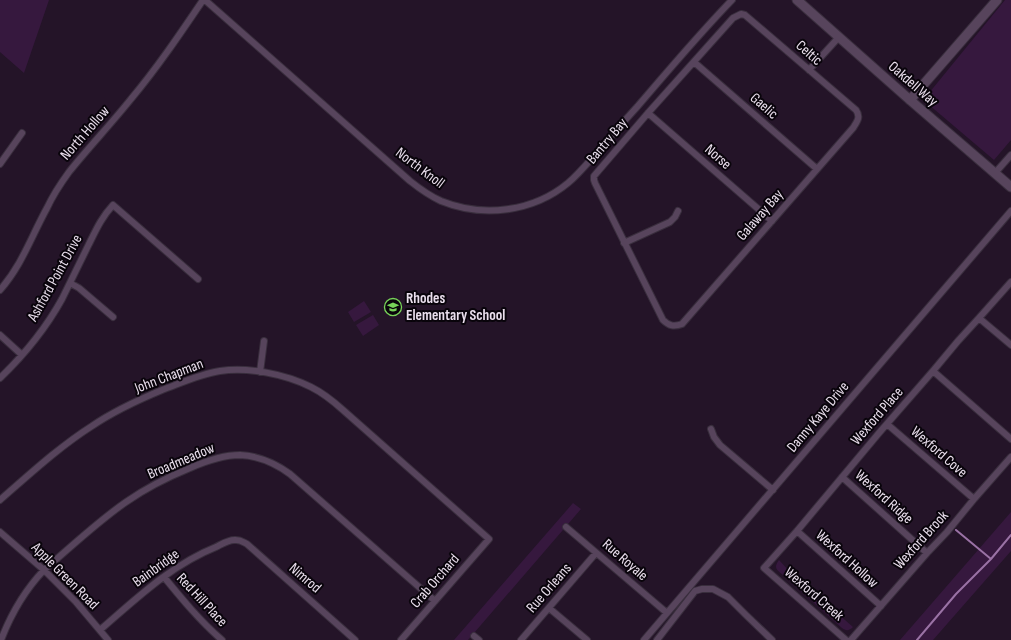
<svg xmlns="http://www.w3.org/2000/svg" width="1011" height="640" viewBox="0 0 1011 640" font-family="'Sofia Sans Condensed',sans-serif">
	<rect width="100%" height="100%" fill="#241428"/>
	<path fill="#36183e" d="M0,0h49l-25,73 -24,-21z
		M1005,0h6v140l-17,20 -66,-56 -1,-7 2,-4z
		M364,301l7,11 -17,10 -6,-10z
		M373,315l6,10 -16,11 -7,-11z
		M573,503l8,6 -113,131h-14z
		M1011,512v39l-78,89h-33z
		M779,560l11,12 63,55c-4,4 -7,4 -11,1l-59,-53c-6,-5 -10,-7 -4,-15z"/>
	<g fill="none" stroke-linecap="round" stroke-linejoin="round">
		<path stroke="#9a72a5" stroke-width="2" d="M956,530l35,29
			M917,640l39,-46 35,-35 20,-24"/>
		<g stroke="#392e3d" stroke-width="8">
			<path id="street" d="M205,0l205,181c10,8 20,15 31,20 42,17 92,11 127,-18 12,-10 22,-23 33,-35 12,-14 24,-28 36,-41 31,-36 62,-73 95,-107
				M741,14l4,1 111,95c5,7 1,12 -3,18l-171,196c-8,3 -13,2 -19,-4l-68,-137 -1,-3v-4l54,-63 85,-95z
				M694,62l123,107
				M809,70l30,-33
				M648,113l124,108
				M0,164l22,-31
				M995,173l16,-18
				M624,243l46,-21 5,-5 3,-6
				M70,283l9,5 34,29
				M0,290c22,-25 31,-53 47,-82 6,-13 14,-25 22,-36 20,-25 42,-48 62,-73 26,-31 49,-65 72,-99
				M979,318l32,27
				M0,335l22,20
				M933,371l78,68
				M260,372l4,-31
				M0,378c24,-23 46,-50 62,-79 9,-18 17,-35 26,-53 8,-16 13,-28 25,-41l85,74
				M887,424l87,75
				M711,429l3,8 6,8 53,45
				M842,477l85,76
				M0,500c30,-26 59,-53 92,-74 22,-15 46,-26 70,-36 19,-7 38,-16 58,-19 29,-4 65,3 91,16 12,6 22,14 32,23l146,129 -88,101
				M566,527l101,86
				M797,531l84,75
				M0,532l44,38 32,32 32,38
				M164,577c18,22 36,44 58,63
				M549,608l38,32
				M100,630c36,-31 71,-65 116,-83 6,-3 13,-8 20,-7 5,0 7,2 11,4l108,96
				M474,636l5,4
				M1,640c10,-26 24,-50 43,-70 27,-23 53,-48 82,-68 20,-14 42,-25 64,-34 16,-7 32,-13 50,-13 19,1 35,8 50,19l145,127
				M521,640l75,-87
				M644,640l367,-429
				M657,640l38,-49 7,-2h11l15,8 18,18 26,25
				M846,640l-82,-72 33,-37 82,-98 54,-62 25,-30 21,-23 32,-36
				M851,640l76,-87 20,-21 27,-33 37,-42"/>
		</g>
		<g stroke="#392e3d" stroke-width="11">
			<path id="secondary" d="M797,0l113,100 101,87
				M910,100l87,-100"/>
		</g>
		<use href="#street" stroke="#57445c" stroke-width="6"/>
		<use href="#secondary" stroke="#57445c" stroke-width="9"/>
	</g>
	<defs>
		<g id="school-ring" transform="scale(0.9)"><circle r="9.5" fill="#09040b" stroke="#77d259" stroke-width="1.5"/><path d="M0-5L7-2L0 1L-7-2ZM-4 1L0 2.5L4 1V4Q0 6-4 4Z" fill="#77d259"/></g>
	</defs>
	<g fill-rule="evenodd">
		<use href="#school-ring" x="393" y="307"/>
	</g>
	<g text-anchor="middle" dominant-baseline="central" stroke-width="4" stroke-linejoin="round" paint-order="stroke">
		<g font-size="15" fill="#eadfed" stroke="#09040b">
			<text transform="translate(809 53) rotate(41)">Celtic</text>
			<text transform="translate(913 84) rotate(41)">Oakdell Way</text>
			<text transform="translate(764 106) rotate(41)">Gaelic</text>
			<text transform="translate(85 133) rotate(-49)">North Hollow</text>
			<text transform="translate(607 141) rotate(-50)">Bantry Bay</text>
			<text transform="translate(718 157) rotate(41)">Norse</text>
			<text transform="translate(420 168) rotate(37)">North Knoll</text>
			<text transform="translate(760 215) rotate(-49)">Galaway Bay</text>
			<text transform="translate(55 278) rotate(-61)">Ashford Point Drive</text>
			<text transform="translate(169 376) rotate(-21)">John Chapman</text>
			<text transform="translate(877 416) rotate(-49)">Wexford Place</text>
			<text transform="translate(818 417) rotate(-50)">Danny Kaye Drive</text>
			<text transform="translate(939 452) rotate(41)">Wexford Cove</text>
			<text transform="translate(181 461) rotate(-23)">Broadmeadow</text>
			<text transform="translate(884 497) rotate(42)">Wexford Ridge</text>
			<text transform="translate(921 540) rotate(-48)">Wexford Brook</text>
			<text transform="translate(847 559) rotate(42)">Wexford Hollow</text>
			<text transform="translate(625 560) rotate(41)">Rue Royale</text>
			<text transform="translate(156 568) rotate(-36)">Bainbridge</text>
			<text transform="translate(65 576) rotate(45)">Apple Green Road</text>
			<text transform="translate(305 578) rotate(41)">Nimrod</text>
			<text transform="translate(435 581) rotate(-49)">Crab Orchard</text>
			<text transform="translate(549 588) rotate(-49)">Rue Orleans</text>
			<text transform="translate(814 594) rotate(41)">Wexford Creek</text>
			<text transform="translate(202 600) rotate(47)">Red Hill Place</text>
		</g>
		<g font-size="15" font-weight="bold" fill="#eadfed" stroke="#09040b" text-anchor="start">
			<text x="406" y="298">Rhodes<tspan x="406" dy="17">Elementary School</tspan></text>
		</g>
	</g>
</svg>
